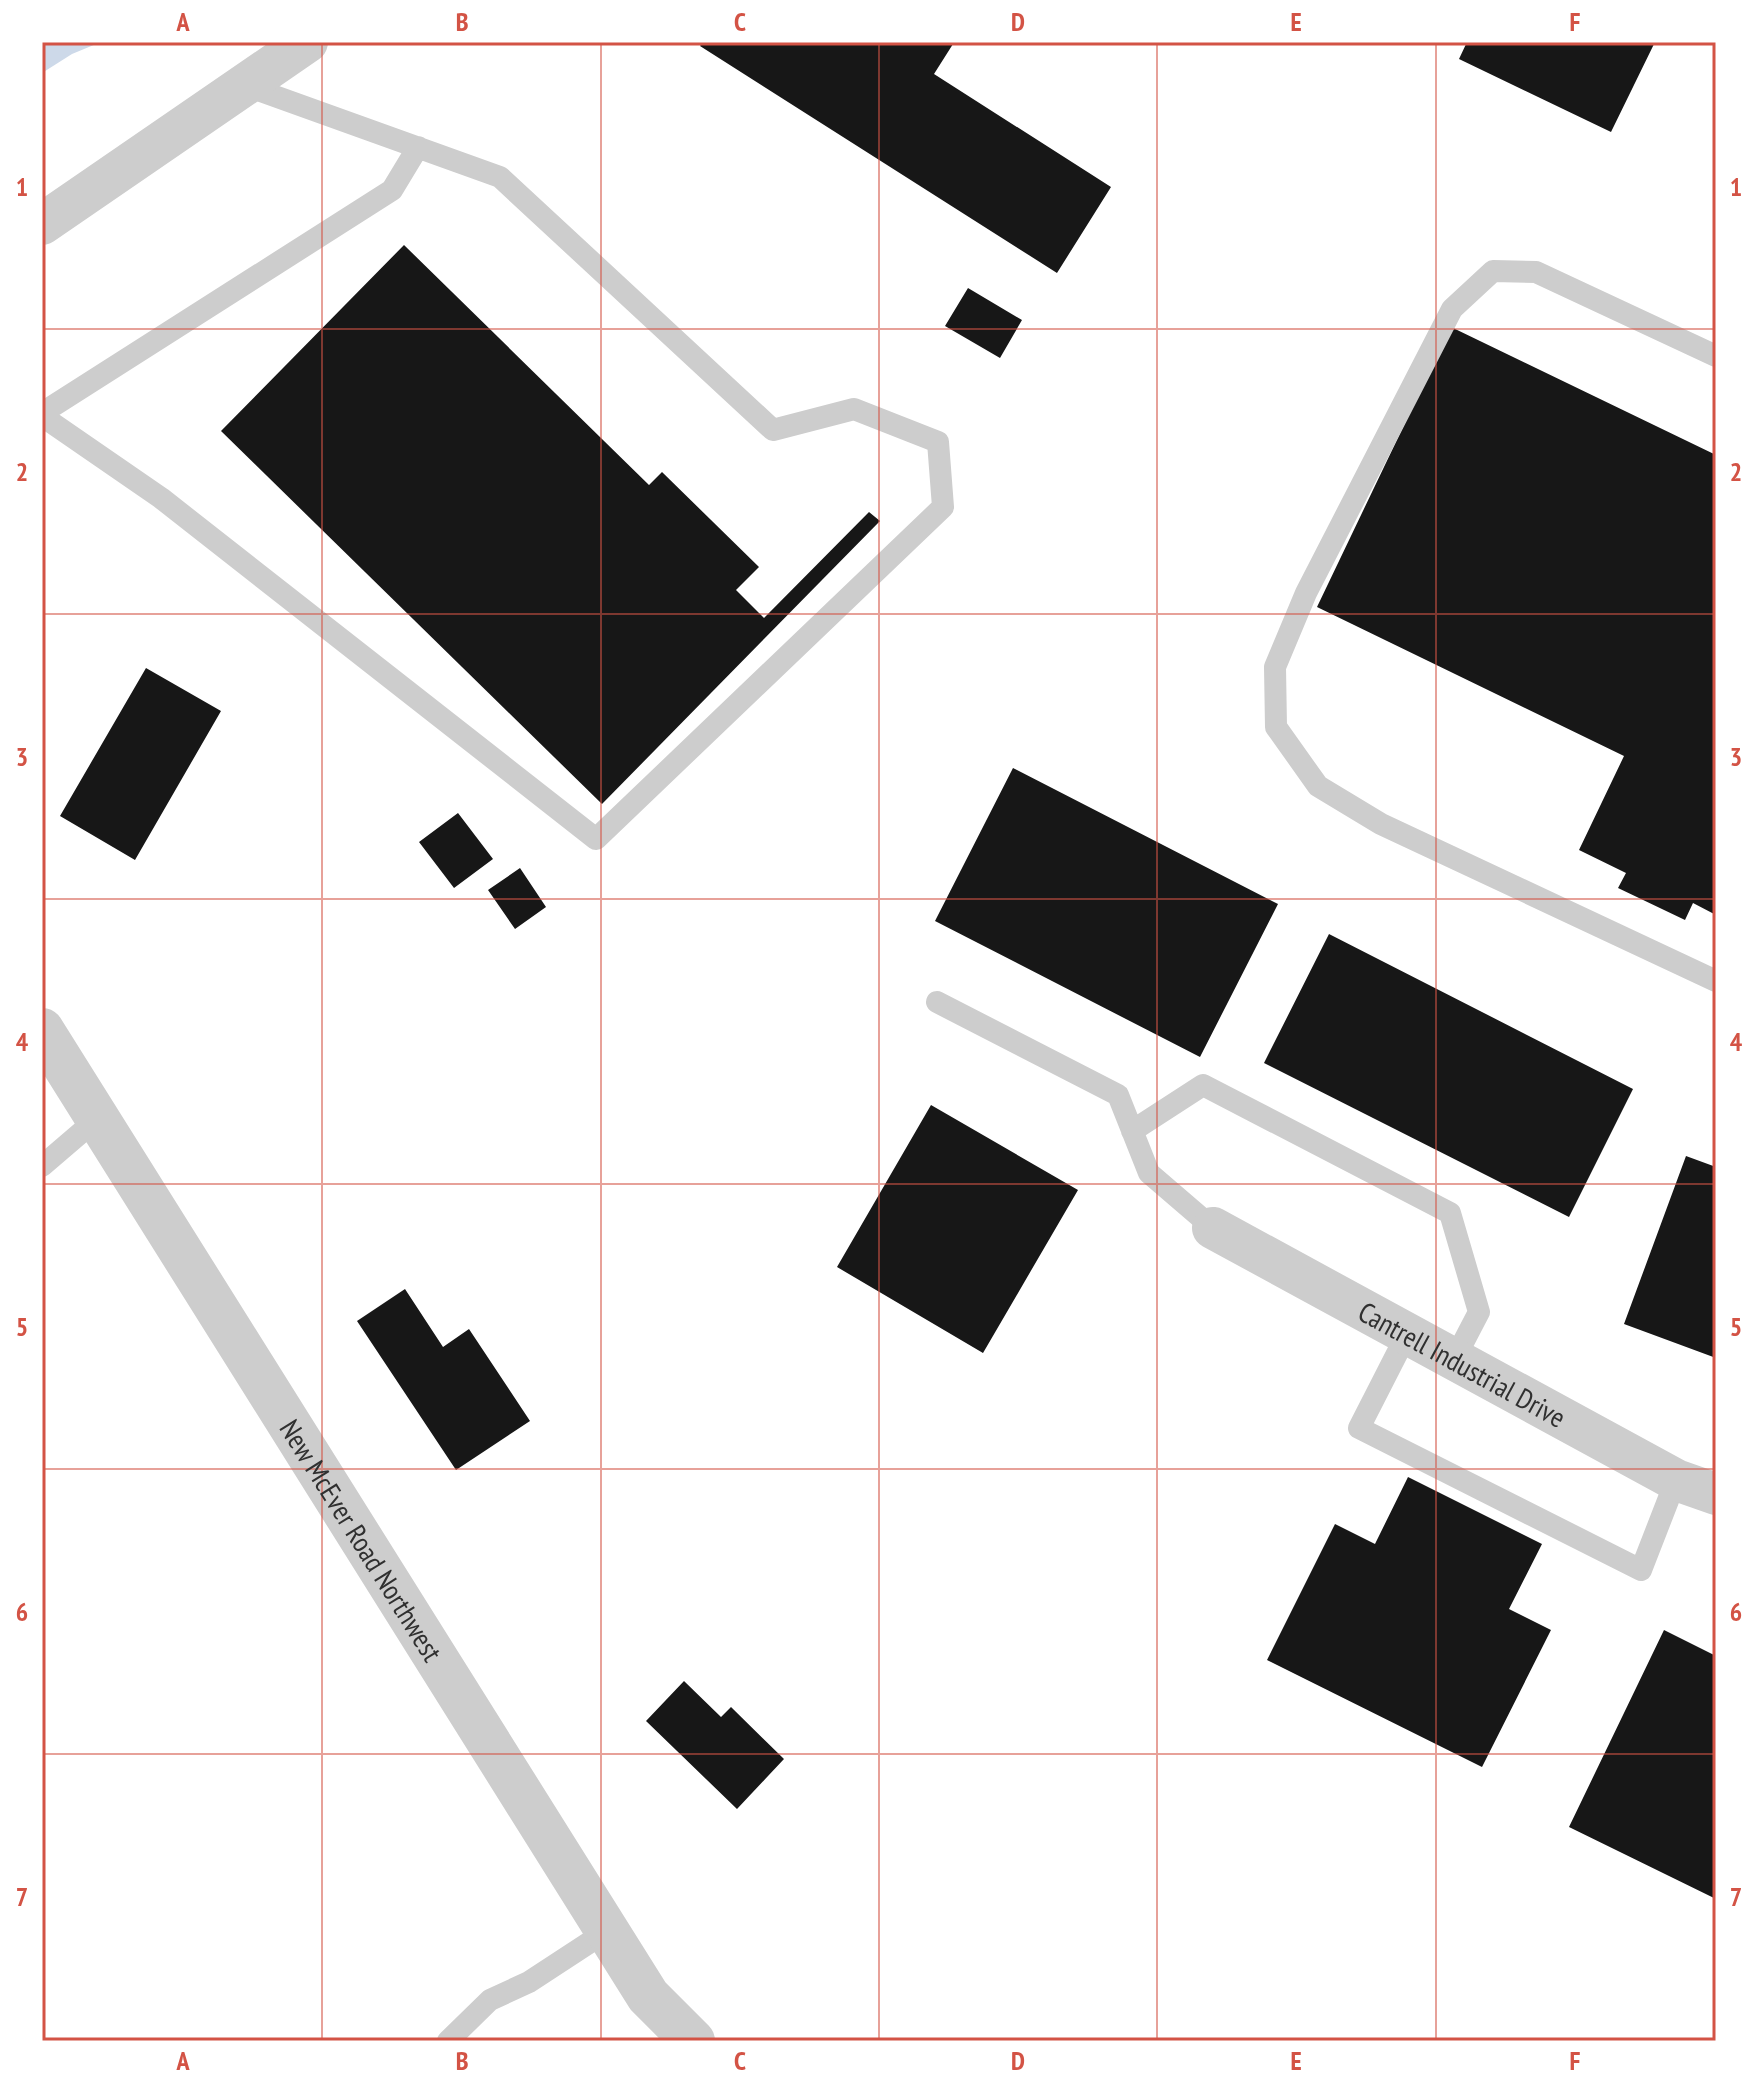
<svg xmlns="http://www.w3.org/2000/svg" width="1758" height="2083" viewBox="0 0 1758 2083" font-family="'PT Sans Narrow',sans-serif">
	<rect width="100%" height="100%" fill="#fff"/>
	<path fill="#cdd9e9" d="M42,42h59l-29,12 -30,19z"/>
	<path fill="#171717" d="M703,42h247l3,2 -19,30 177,113 -54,86 -357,-227z
		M1467,42h188l-44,90 -152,-73z
		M404,245l245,240 13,-13 97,95 -23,23 28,28 105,-106 11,9 -278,283 -381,-373z
		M968,288l54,32 -22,38 -55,-32z
		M1451,327l265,128v460l-23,-12 -8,17 -67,-32 8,-15 -47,-23 45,-94 -307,-149z
		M146,668l75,43 -86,149 -75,-44z
		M1013,768l265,136 -78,153 -265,-136z
		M458,813l35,46 -39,29 -35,-46z
		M520,868l26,39 -31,22 -27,-39z
		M1329,934l304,155 -64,128 -305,-154z
		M931,1105l147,85 -95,163 -146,-86z
		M1686,1156l30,11v191l-92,-34z
		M405,1289l38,58 26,-18 61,92 -74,49 -99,-149z
		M1408,1477l134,67 -33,65 42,21 -69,137 -215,-107 68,-136 40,20z
		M1664,1630l52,26v243l-147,-72z
		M684,1681l37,36 10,-10 53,52 -47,50 -91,-88z"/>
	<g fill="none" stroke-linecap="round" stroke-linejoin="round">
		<path stroke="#cdcdcd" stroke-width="22" d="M1716,356l-180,-84 -43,-1 -41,38 -146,284 -31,74 1,60 42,59 63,38 335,157
			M42,413l350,-223 26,-43
			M42,416l119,82 435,341 347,-332 -5,-65 -84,-33 -81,21 -273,-253 -256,-92
			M937,1002l181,93 31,78 64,55
			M1132,1131l71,-46 247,128 29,99 -25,48
			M42,1166l56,-48
			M1407,1334l-48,94 282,142 35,-90
			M448,2041l42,-41 39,-18 78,-51"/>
		<g stroke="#cdcdcd" stroke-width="42">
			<path d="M42,224l265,-182"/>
			<path id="s1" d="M1213,1228l463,252 40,14"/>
		</g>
		<path stroke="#cdcdcd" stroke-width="44" id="s2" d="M42,1030l606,966 45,45"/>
	</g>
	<path fill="none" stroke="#d35345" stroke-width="2" stroke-opacity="0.55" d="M322,42v1999M601,42v1999M879,42v1999M1157,42v1999M1436,42v1999M42,329h1674M42,614h1674M42,899h1674M42,1184h1674M42,1469h1674M42,1754h1674"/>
	<g text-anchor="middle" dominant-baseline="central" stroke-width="8" stroke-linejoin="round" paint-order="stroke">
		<g font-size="28" fill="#303030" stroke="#fff">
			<text stroke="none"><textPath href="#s1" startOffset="284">Cantrell Industrial Drive</textPath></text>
			<text stroke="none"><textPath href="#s2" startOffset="602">New McEver Road Northwest</textPath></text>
		</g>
	</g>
	<rect width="1758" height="2083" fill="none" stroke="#ffffff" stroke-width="88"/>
	<rect x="44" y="44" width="1670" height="1995" fill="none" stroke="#d35345" stroke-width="3"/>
	<g font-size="26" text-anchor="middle" font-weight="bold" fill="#d35345">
		<text x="183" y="31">A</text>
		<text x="462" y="31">B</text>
		<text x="740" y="31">C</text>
		<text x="1018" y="31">D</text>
		<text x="1296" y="31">E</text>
		<text x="1575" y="31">F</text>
		<text x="22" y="196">1</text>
		<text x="1736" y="196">1</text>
		<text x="22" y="481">2</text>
		<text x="1736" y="481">2</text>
		<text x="22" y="766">3</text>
		<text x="1736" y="766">3</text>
		<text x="22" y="1051">4</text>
		<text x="1736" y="1051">4</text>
		<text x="22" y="1336">5</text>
		<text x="1736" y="1336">5</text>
		<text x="22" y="1621">6</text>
		<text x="1736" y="1621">6</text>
		<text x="22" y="1906">7</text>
		<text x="1736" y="1906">7</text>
		<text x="183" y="2070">A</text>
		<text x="462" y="2070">B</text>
		<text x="740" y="2070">C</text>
		<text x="1018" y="2070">D</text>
		<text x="1296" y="2070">E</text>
		<text x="1575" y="2070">F</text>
	</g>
</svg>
